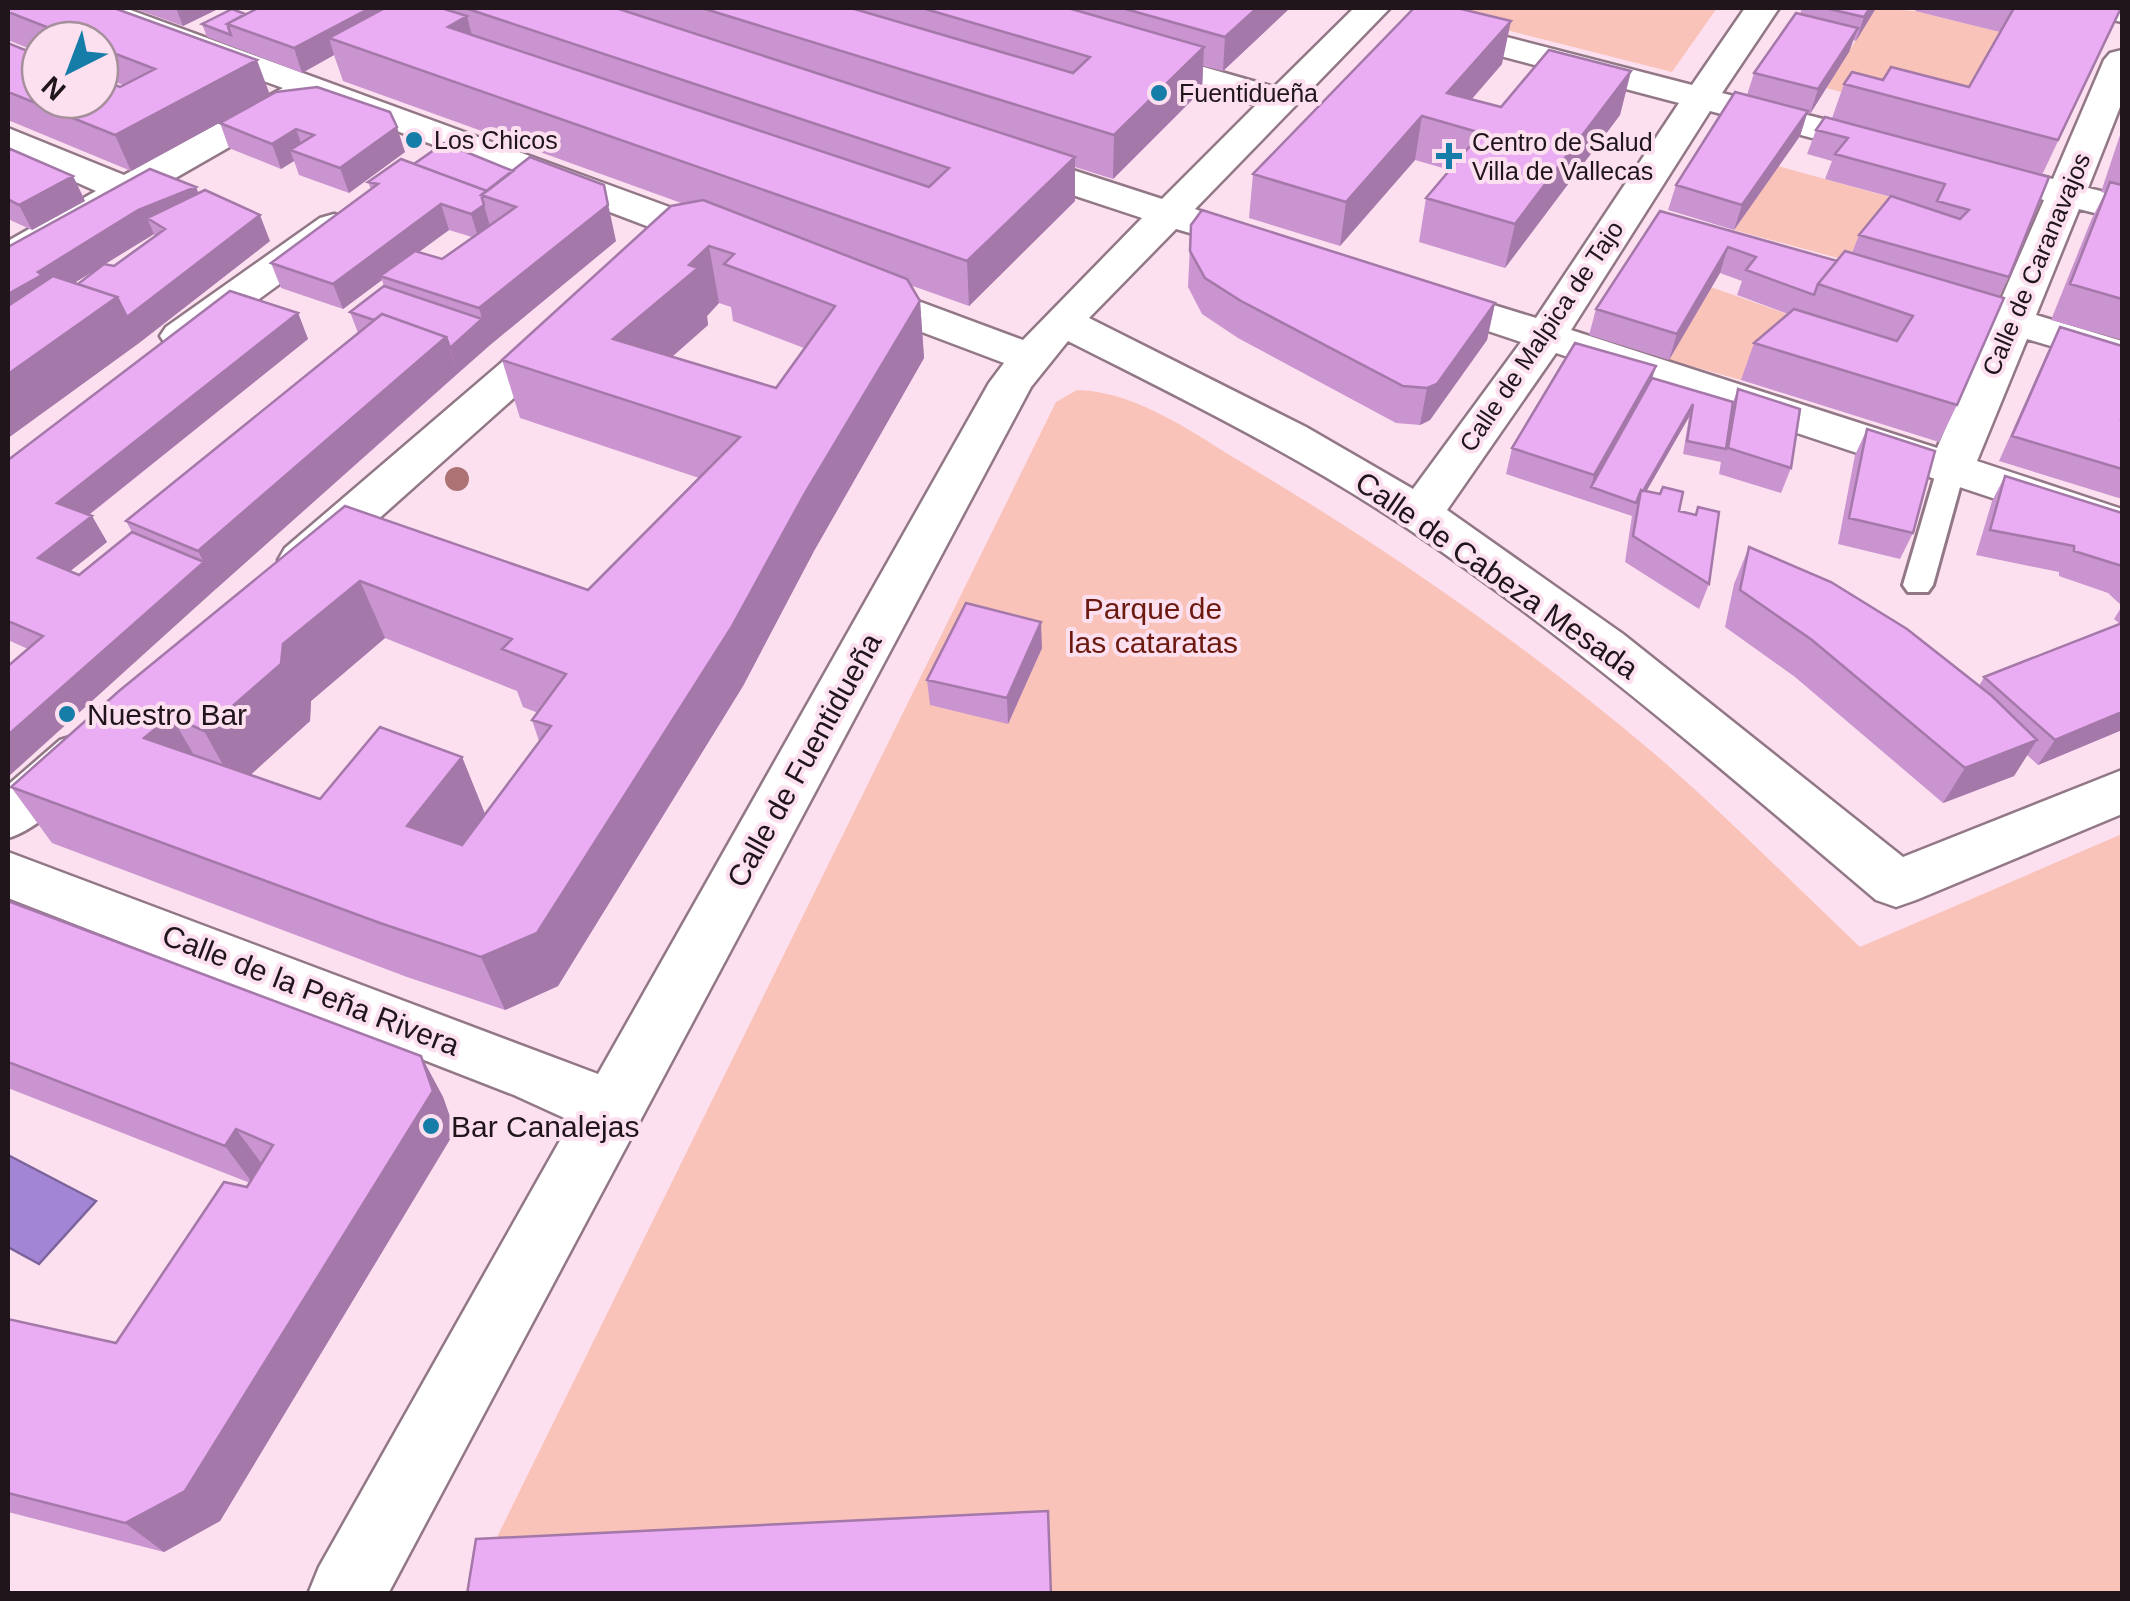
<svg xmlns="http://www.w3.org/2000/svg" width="2130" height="1601" viewBox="0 0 2130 1601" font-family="Arial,sans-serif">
	<rect width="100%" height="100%" fill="#fde0ef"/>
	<path fill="#f9c3b9" d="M1436,8h281l-45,64 -240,-61z
		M1876,8l39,3 90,22 -50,89 -129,-34z
		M1778,166l126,35 -55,60 -115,-31z
		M1711,287l93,33 -63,60 -72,-20z
		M1077,390c63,2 118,45 171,76 141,84 276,178 402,284 73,62 140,131 210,197l262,-113v759l-1653,1 587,-1192z"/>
	<path fill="#a285d4" stroke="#7b639c" stroke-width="2.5" d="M8,1155l88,46 -57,63 -31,-17z"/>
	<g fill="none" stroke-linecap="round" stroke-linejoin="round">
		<g stroke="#927886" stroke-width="6">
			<path id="lane" d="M1951,460l10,3 4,6 -32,116 -5,7h-20l-5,-7 34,-116 4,-6z"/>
		</g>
		<g stroke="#927886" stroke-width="5">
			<path id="street" d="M78,8h47l618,226 6,9 -6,9 -14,3 -14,-3 -410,-156 -4,10 -279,160 -14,3v-28l88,-50 -88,-39v-24l116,47 159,-87 -200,-73z
				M1354,8h36l-195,201 16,6 6,8 -6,8 -14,4 -21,-6 -87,89 217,109 107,62 108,-147 -114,-38 -6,-9 6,-9 15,-3 114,35 143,-215 -258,-68 -5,-7 5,-7 12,-3 259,67 53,-77h34l-57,85 183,47 6,8 -6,8 -13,3 -182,-48 -139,219 366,118 52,-120 -78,-23 -6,-9 6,-9 15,-3 73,20 45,-104 -87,-23 -6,-8 6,-8 13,-3 83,21 51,-119 6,-7 12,-3v52l-34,86 34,8v24l-43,-11 -43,106 86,26v26l-95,-28 -50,122 145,48v32l-566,-188 -109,157 176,124 280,223 219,-87v44l-206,86 -20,7 -20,-7c-152,-129 -304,-261 -469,-372 -108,-72 -224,-129 -339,-187l-37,46 -643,1207h-80l11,-27 252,-446 -57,-26 -506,-197v-46l590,222 391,-691 15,-20 -167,-63 -6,-9 6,-9 15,-3 15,3 156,58 119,-122 -151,-50 -6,-8 6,-8 13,-3 13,3 145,47 94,-94 -138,-41 -6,-7 6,-7 12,-4 144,41z
				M2085,8h37v14l-32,-7z
				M334,214l14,4 6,8 -6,8 -152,111 -15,4 -15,-4 -6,-9 6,-9 154,-109z
				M565,317l15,4 6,9 -6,9 -261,233 -17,4 -17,-4 -7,-12 7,-12 265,-227z
				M79,734l19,6 8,14c-16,28 -68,76 -98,84v-53l52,-45z"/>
		</g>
		<use href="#lane" fill="#fff" fill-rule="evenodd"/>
		<use href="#street" fill="#fff" fill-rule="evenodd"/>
	</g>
	<circle fill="#ad7374" cx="457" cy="479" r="12"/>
	<path fill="#c994d0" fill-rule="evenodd" d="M8,8l262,87 -139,76 -123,-51v-77l112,44 3,-2 -23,-9v-36h-60v13l-32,-13z
		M133,8h87l-37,18z
		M258,8h1032l-67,63 -20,-5 -1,24 -89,89 -38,-12v34l-106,105 -59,-21 10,16 4,57 -110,193 -71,135 -185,300 -53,24 -98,-33 -355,-134 -41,-56 334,-281 243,84 111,-112 -179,-60 -18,-58 182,-156 -341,-123 -9,-26 -32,18 -95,-36 -5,-13 43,-10zM719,303l12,4 2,14 71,27 -28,40 -104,-31 36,-32 -1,-9zM385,638l132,53 6,16 15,6 -6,7 7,21 -54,73 -23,-57 -142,42 -70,-24 60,-54 1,-20z
		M1802,8h74l-20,33 -3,-1 -4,12 -39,62 -3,-1 -7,23 -66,94 -66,-20 8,-25 71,-90 7,-22 46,-59z
		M1917,8h204l-79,167 -33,102 -10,20 -42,108 -18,37 -198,-62 13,-37 34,-29 -51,-19 5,-14 -22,-8 -51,87 -80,-25 7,-26 64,-98 177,50 15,-8 7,-18 32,-38 -66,-18 7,-18 -25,-7 9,-24 16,-12 12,-34 39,-4 86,7 31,-55 -85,-21z
		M1502,64l-30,35 29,8 130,-36 -11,44 -115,153 -86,-26 7,-44 24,-28 -35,-10 -75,86 -91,-28 4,-44z
		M276,92l129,60 -56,41 -50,-18 -5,-14 -13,8 -52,-21 -9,-25z
		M2122,129v211l-71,-20 41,-102 13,-25 -4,-1z
		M8,148l65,28 12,25 -53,29 -24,-11z
		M401,159l215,82 -126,104 -273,243 -189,61 -20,-9v-180l290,-147 10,26 -219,176 3,1 15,26 -37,29 9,4 53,-43 -6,-11 232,-188 -8,-21 34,-26 -2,-6 -39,29 -62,-21 -10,-25 100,-74 -3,-7zM449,230l23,7 -30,22 -24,-7z
		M196,187l2,6 72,48 -131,102 -131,95v-191zM154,234l1,2 -41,30 -36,18 -4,-1z
		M1191,225l304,78 -8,37 -57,80 -10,5 -24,-2 -158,-85 -36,-24 -14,-27z
		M2060,327l62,19v153l-123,-38 48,-108z
		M1652,378l81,24 5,-13 53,79 -10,25 -62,-19 2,-12 -38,-8 6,-37 -43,74 33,20 16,4 3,-8 11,77 -10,25 -74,-47 7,-46 -126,-42 6,-26z
		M1867,429l46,104 -13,26 -62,-15 17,-89z
		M2005,476l117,37v217l-84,35 -11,-10 -13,21 -71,27 -148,-126 -70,-50 9,-43 15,-37 230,139 5,-9 136,-53 -6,-5 8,-13 -14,-13 -49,-17v-4l-83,-17 16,-54z
		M1042,648l-34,76 -78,-19 -3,-25z
		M8,901l413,155 22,41 12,34 -235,390 -56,31 -156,-40v-193l108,24 134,-160 -242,-95z"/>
	<path fill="#a478a9" d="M176,8h44l-37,18z
		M370,8h49l-90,30 5,17 -32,18 -8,-25z
		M1257,8h33l-67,63 2,-34z
		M1870,8h6l-20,33 8,-24z
		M467,16l11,43 -30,-32z
		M1511,21l-9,43 -52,60 -3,-31z
		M1858,28l-9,24 -39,62 8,-25z
		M1204,47l-2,43 -89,89 1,-44z
		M257,60l13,35 -139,76 -16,-36z
		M1631,71l-11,44 -115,153 10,-44z
		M1808,111l-8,25 -66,94 8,-25z
		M1422,116l-7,44 -75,86 6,-44z
		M397,127l8,25 -56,41 -9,-25z
		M296,129l9,25 -15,-4 4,11 -13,8 -9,-25z
		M1075,157v44l-106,105 -2,-45z
		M73,176l12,25 -53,29 -13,-25z
		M604,185l12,56 -126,104 -32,28 -8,-25 32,-29 -3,-11z
		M196,187l10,25 -59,6 7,16 -101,62 -45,32v-34l30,-22 100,-62z
		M441,204l8,26 -64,47 -5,-1 2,4 -39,29 -10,-25z
		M484,205l7,25 -12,10 -8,-26z
		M260,215l10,26 -131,102 -131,95v-64l109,-77z
		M709,246l10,57 -12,13 1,9 -82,72 -13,-58z
		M1728,247l-8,26 -51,87 8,-26z
		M920,301l4,57 -110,193 -71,135 -185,300 -53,24 -24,-53 324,-464z
		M1495,303l-8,37 -57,80 -10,5 7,-37z
		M298,313l10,26 -236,189 -15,-25z
		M446,337l12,36 -241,215 -19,-37z
		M1656,366l-8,26 -57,95 3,-12z
		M1693,404l-4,13 -51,89 1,-8z
		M92,516l15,26 -53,42 -16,-26z
		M204,562l13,26 -209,189v-42z
		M360,581l25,57 -74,63 -1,20 -74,67 -32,-57 79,-87z
		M1041,622l1,26 -34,76 -1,-26z
		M2122,712v18l-84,35 17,-25z
		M171,716l33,56 -60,-34z
		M2037,740l-23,36 -71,27 22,-35z
		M462,757l23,57 -52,68 -26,-56z
		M421,1056l22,41 12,34 -235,390 -56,31 -39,-29z
		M236,1129l29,39 -11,17 -29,-39z"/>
	<path fill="#eaacf2" stroke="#a478a9" stroke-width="2.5" fill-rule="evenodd" d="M8,8h106l143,52 -142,75 -107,-43v-49l32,13v44h60v-21l20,8 35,-18 -55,-21v-8h-20l-72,-28z
		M258,8h112l-76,40 -67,-24z
		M385,8h56l26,8 -19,11 481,160 20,-19 -484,-160h151l459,149 -108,104 -638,-223z
		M702,8h149l222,65 17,-16 -168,-49h146l136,39 -90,88z
		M1122,8h135l-32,29z
		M1414,8h43l54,13 -64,72 54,14 48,-57 82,21 -116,153 -89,-26 55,-65 -59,-17 -76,86 -93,-28z
		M1825,8h45l-6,9z
		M2014,8h107l-63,132 -214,-56 8,-12 31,8 8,-13 78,20z
		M232,9l13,5 -18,10 4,11 -29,-11z
		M1796,13l62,15 -40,61 -64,-16z
		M317,87l73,25 7,15 -57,41 -50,-18 24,-15 -18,-6 -24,15 -52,-21 56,-31z
		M1735,92l73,19 -66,94 -66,-20z
		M1825,117l224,60 -40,100 -150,-42 32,-39 69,23 9,-9 -32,-9 8,-17 -110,-30 13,-16 -32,-8z
		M444,143l69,28 -26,20 -73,-27z
		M8,148l65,28 -54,29 -11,-6z
		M530,157l74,28 4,20 -129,103 -99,-32 35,-25 27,8 74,-52 -35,-12z
		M401,159l86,32 -6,4 3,10 -13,9 -30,-10 -108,80 -62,-21 107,-79 -10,-2z
		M150,169l46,18 -58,23 -100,62 4,3 -34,19v-47z
		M2110,182l12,3v114l-52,-15z
		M205,190l55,25 -133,102 -10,-20 -39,-13 26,-20 10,2 51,-37 -18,-11z
		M703,200l204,79 13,22 -115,192 -74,135 -194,305 -56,24 -101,-34 -369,-136 108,-96 226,-185 243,84 152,-153 -238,-77 169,-154zM709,246l25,8 -10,10 111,42 -59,82 -163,-49 85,-71 -9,-3zM360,581l152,58 -10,10 64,25 -34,46 19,6 -89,119 -55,-19 55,-69 -82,-30 -60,72 -176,-61 27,-22 33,15 77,-67 2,-20z
		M1202,210l293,93 -58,81 -10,4 -24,-2 -162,-85 -36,-23 -15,-27 1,-26z
		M1660,211l177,50 -19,23 -4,11 -68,-25 10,-13 -28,-10 -51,87 -81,-25z
		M1845,251l159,47 -47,107 -203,-62 40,-34 103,32 16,-25 -95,-32z
		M53,276l64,21 -109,77v-68z
		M384,286l98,33 -32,29 -4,-11 -64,-23 -8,6 -24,-8z
		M230,291l68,22 -241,190 35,13 -54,42 41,17 53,-43 72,30 -196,173v-69l35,-30 -35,-15v-161z
		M382,314l64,23 -248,214 -72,-30z
		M2060,327l62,19v69l-1,5 1,1v48l-110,-33z
		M1575,343l81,23 -62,109 -82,-27z
		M1652,378l81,24 -7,47 -39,-8 6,-37 -50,87 -2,-1 -5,13 -45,-16z
		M1738,389l62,20 -9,59 -63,-20z
		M1867,429l68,22 -22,82 -64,-15z
		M2005,476l117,37v53l-48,-15v-5l-84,-16z
		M1663,487l20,5 -4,19 17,4 2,-8 21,5 -10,72 -76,-48 8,-46 19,4z
		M1749,547l82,35 76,47 85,67 45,44 -72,28 -153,-128 -72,-50z
		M966,603l75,19 -34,76 -80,-18z
		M2122,623v89l-67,28 -71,-63z
		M8,901l413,155 12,35 -248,400 -60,32 -117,-30v-174l108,24 108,-161 23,5 26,-42 -37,-16 -11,17 -217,-84z
		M1048,1511l3,83h-584l9,-55z"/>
	<g fill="#167da8" stroke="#fde0ef" stroke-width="4">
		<circle cx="1159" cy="93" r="10"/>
		<circle cx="414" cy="140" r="10"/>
		<path d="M1444 141h10v10h10v10h-10v10h-10v-10h-10v-10h10z"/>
		<circle cx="67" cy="714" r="10"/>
		<circle cx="431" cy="1126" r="10"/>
	</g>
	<g text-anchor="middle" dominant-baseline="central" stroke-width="8" stroke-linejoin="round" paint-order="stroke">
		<g font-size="25" fill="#1f151a" stroke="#fde0ef" text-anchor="start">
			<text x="1179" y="93">Fuentidueña</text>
			<text x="434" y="140">Los Chicos</text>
			<text x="1472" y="142">Centro de Salud<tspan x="1472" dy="29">Villa de Vallecas</tspan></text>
		</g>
		<g font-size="25" fill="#1f151a" stroke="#fde0ef">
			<text transform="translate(2036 264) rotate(-67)">Calle de Caranavajos</text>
			<text transform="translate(1541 336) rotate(-56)">Calle de Malpica de Tajo</text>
		</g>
		<g font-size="30" fill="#1f151a" stroke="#fde0ef">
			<text transform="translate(1497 575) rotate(35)">Calle de Cabeza Mesada</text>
			<text transform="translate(804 760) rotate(-61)">Calle de Fuentidueña</text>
			<text transform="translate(311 990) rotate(21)">Calle de la Peña Rivera</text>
		</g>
		<g font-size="30" fill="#6c1a10" stroke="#fde0ef">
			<text x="1153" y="608">Parque de<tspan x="1153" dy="34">las cataratas</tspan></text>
		</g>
		<g font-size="30" fill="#1f151a" stroke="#fde0ef" text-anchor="start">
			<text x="87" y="714">Nuestro Bar</text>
			<text x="451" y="1126">Bar Canalejas</text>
		</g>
	</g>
	<rect width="2130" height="1601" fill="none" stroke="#1f151a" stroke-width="20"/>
	<g transform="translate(70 70) rotate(222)"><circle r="48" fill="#fde0ef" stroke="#a48f9a" stroke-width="2.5"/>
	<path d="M0-8L18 38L0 25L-18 38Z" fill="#167da8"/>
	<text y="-15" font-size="28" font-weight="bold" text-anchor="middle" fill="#1f151a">N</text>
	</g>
</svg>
